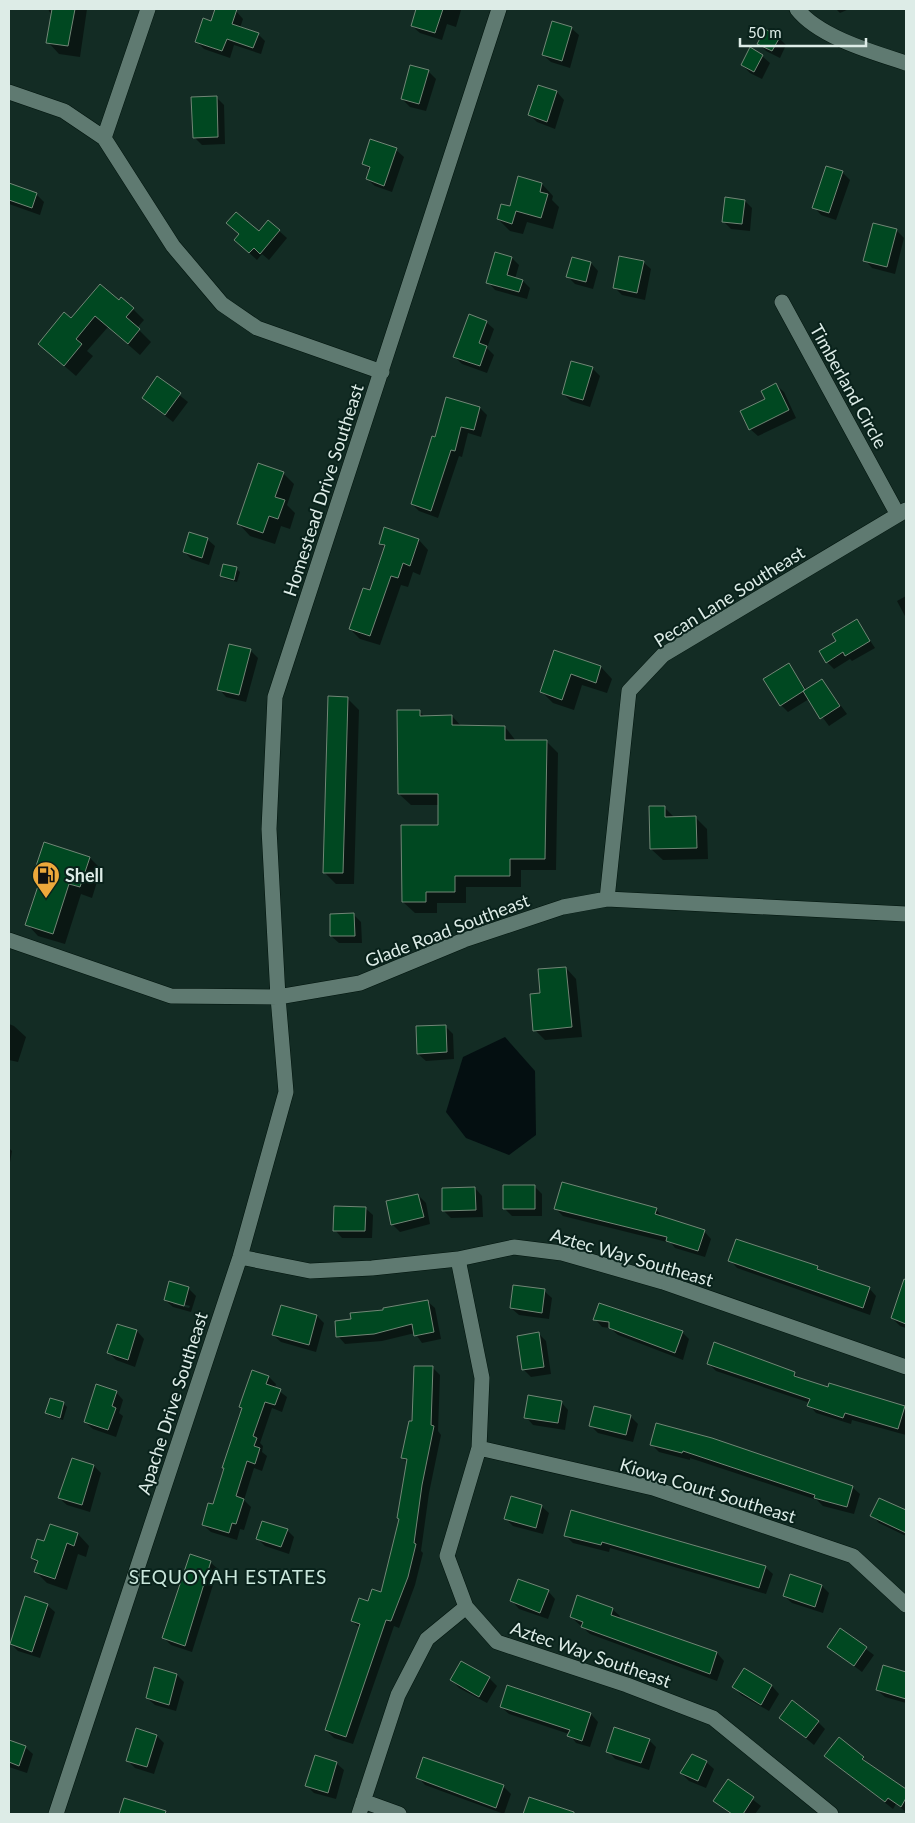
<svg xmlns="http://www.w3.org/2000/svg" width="915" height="1823" viewBox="0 0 915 1823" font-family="Lato,sans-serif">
	<rect width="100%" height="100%" fill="#132c24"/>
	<path fill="#040f11" d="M505,1037l30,34 1,64 -27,20 -43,-17 -20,-26 17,-55z"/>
	<path fill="#0007" fill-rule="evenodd" d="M48,9h39l-7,48 -21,-3 -11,-12 4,-26z
		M217,9l19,2 7,8 -3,9 18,6 7,7 -4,13 -27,-9 -4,13 -26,-9 -8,-8 16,-18z
		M418,9h42l1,1 -5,17 -9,-3 -5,16 -22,-7 -8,-7z
		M836,9h13l-9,4z
		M571,28l8,7 -9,33 -19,-6 -8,-7z
		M779,38l7,7 -6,13 -14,-7 -7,-8z
		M762,56l8,7 -8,16 -12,-6 -8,-8z
		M428,71l8,8 -10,32 -16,-4 -8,-8z
		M539,86l18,6 7,8 -9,29 -18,-7 -7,-7z
		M216,97l8,8 1,39 -23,1 -8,-8z
		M396,150l8,7 -12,35 -17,-6 -8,-7 3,-9 -6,-6z
		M842,172l8,8 -14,40 -15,-5 -7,-8z
		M542,184l11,12 -1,4 7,7 -6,22 -26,-7 -4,12 -13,-3 -12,-12z
		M9,185l27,9 8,8 -4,13 -31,-11z
		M745,201l7,7 -2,23 -19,-2 -8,-8z
		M269,222l18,16 -18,22 -7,-6 -5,6 -22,-20 24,-7z
		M896,230l8,8 -9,36 -23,-6 -7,-8z
		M512,258l7,7 -4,14 8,2 7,7 -3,11 -32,-9 -7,-8z
		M572,258l19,5 7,8 -5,18 -18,-5 -8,-8z
		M643,262l8,7 -6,31 -23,-5 -8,-8z
		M119,302l14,7 11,11 -7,8 14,14 -11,13 -32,-28 -21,24 6,5 -17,20 -37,-32 32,-24z
		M486,322l8,7 -7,19 7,7 -7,18 -25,-9 -7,-7z
		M592,368l8,8 -10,31 -19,-6 -8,-7z
		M158,378l30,24 -15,20 -30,-24z
		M776,385l8,7 12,26 -38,18 -8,-7z
		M480,408l7,7 -6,22 -13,-4 -6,24 -3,-1 -21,62 -19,-7 -7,-7 24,-65z
		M283,473l11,11 -7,21 8,8 -5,16 -9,-3 -6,18 -25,-8 -11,-12z
		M207,539l8,7 -6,19 -18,-6 -7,-8z
		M419,540l9,10 -8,25 -7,-3 -5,15 -7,-2 -21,60 -20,-6 -10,-10 21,-37 14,-44 -5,-5z
		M236,569l4,3 -3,10 -12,-3 -3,-3z
		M906,596v22l-9,-17z
		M857,621l18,27 -23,13 -2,-2 -16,10 -7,-7 11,-20z
		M250,650l8,8 -12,44 -20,-5 -7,-8z
		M555,652l46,15 11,12 -5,14 -25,-8 -8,25 -21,-7 -11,-11z
		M788,665l19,25 15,-10 25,34 -18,12 -20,-27 -21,13 -7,-7z
		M347,698l12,12 -5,174h-18l-12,-12z
		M419,711l6,6 27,-1 10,11h43l11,14h30l12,12 -2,117h-35v17h-55v16h-29v10h-22l-12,-11 36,-76v-21h-28l-12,-11z
		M664,807l11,11h21l11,11 1,30 -45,1 -12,-11z
		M90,858l11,11 -9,29 -11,-4 -16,50 -27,-8 -11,-12 15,-46 -7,-7z
		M354,915l7,7 1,21h-23l-8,-7z
		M566,968l10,11 6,58 -37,3 -10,-10 6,-36z
		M9,1024l5,2 12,11 -8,25 -9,-2z
		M445,1026l8,8 1,25 -28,2 -8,-7z
		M9,1148l3,3 -3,17z
		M534,1186l8,8v22h-30l-8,-8z
		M475,1188l7,8 1,21 -32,1 -7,-7z
		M418,1195l8,8 4,21 -30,8 -8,-8z
		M365,1208l8,7 -1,23h-30l-7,-8z
		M556,1209h100l7,9 41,13 7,8 -6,18 -30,-9 -4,-5 -108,-27z
		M730,1260l87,7 5,5 47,16 7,8 -6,19 -133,-47z
		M188,1288l8,8 -5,16 -18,-5 -8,-7zM173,1301l17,5 -1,2 -16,-4z
		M544,1291l8,7 -3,21 -30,-4 -8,-7z
		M900,1294l6,2v32l-6,-2 -8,-8z
		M427,1301l8,7 6,31 -19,4 -7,-10 -33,8 -37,3 -7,-8 14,-16z
		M317,1316l7,7 -8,29 -35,-10 -8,-7z
		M595,1319l87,13 7,7 -6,21 -65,-25 -8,-7 -8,-1z
		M137,1331l7,8 -9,28 -19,-7 -7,-7z
		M539,1334l7,7 5,33 -20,3 -8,-8z
		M708,1363l86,10 6,6 29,9 75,19 2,2v26l-54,-15 -1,4 -35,-11 -7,-8 1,-2 -94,-32z
		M433,1368l7,7 -2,56 3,4 -12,58 -8,58 2,2 -8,32 -16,43 -5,-2 -41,118 -19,-6 -8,-8 34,-102 -8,-7 17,-18 13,-10 18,-73 -2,-2 10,-55 -6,-5z
		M269,1377l7,7 -1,4 12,9 -5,15 -10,-4 -12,35 3,3 -1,6 5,4 -5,15 -8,-3 -10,32 7,7 -7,23 -4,-1 -3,11 -26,-8 -8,-7 11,-19 29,-97 -2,-2z
		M116,1392l7,8 -4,13 4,3 -7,21 -23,-8 -8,-7z
		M561,1402l7,8 -3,20 -32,-5 -7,-8z
		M63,1403l4,4 -4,13 -13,-4 -3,-3z
		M630,1416l8,8 -5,18 -35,-9 -7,-7z
		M657,1424l195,63 8,7 -6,20 -31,-8 -6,-6 -127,-42v2l-31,-8 -8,-8z
		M94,1466l7,7 -11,39 -23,-7 -8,-7z
		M880,1499l26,13v24l-27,-13 -7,-8z
		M541,1506l8,7 -6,21 -30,-8 -7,-7z
		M51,1526l27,8 11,12 -3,11 -8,-3 -11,36 -20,-7 -11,-11 2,-8 -6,-6 13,-15z
		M287,1530l7,7 -5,17 -24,-8 -7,-7z
		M566,1536l199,31 8,7 -7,20 -156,-46 -1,4 -36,-9z
		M210,1562l8,7 -26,83 -21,-7 -7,-7z
		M791,1576l31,10 7,7 -6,20 -31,-10 -8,-7z
		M548,1591l7,8 -7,20 -29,-10 -7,-8z
		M47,1605l8,7 -15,46 -22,-7 -7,-7z
		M612,1609l8,7 -1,3 98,34 7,8 -7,20 -127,-47 -19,-17z
		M840,1630l34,25 -12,17 -33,-25z
		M462,1662l27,16 8,8 -10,17 -28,-15 -7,-8z
		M884,1666l22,7v30l-21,-6 -8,-7z
		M744,1670l28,16 7,8 -10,17 -28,-16 -7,-8z
		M177,1675l7,7 -8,29 -21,-6 -8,-7z
		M508,1687l83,27 7,8 -8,25 -14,-4 -7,-9 -60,-20 -8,-7z
		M782,1719l36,3 7,7 -11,16z
		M157,1736l7,7 -10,31 -19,-6 -8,-8z
		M649,1740l7,7 -7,23 -34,-11 -7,-8z
		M9,1742l16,5 8,7 -6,19 -18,-6z
		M826,1756l37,2 7,8 36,24v22l-10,-8 -3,5z
		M706,1762l8,7 -8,19 -17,-7 -8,-8z
		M336,1763l8,7 -8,29 -22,-6 -7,-7z
		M418,1777l85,9 8,8 -7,20 -79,-29z
		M729,1781l32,25 -6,8h-25l-15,-13z"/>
	<path fill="#004821" stroke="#718676" d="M52,9h23l-7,37 -22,-3z
		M215,9h22l-5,15 27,9 -6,15 -26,-9 -5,12 -27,-9 8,-24 8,3z
		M416,9h27l-8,24 -24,-7z
		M552,21l20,6 -10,34 -20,-6z
		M765,29l15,8 -8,14 -15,-7z
		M750,47l13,8 -9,17 -13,-7z
		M410,65l19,5 -10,34 -18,-5z
		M538,85l19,6 -10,31 -19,-7z
		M217,96l1,41 -25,1 -2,-41z
		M370,139l27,9 -13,38 -18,-7 4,-12 -8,-3z
		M826,166l17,5 -14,42 -17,-5z
		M518,176l24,7 -2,9 8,2 -7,24 -25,-7 -4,13 -15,-5 4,-15 9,2z
		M9,183l28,10 -5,15 -23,-8z
		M725,197l20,3 -3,24 -20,-2z
		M236,212l23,19 9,-11 12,10 -20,24 -6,-6 -5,5 -15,-13 5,-6 -13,-11z
		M873,223l24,6 -10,38 -24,-6z
		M495,252l17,5 -5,18 16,5 -4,12 -33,-9z
		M619,256l25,5 -7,32 -24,-5z
		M572,257l19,5 -5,20 -20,-5z
		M100,284l19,16 2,-3 13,11 -8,9 14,12 -12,15 -33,-28 -19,23 6,5 -18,22 -26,-22 26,-32 7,6z
		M469,314l18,7 -8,22 8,3 -7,20 -27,-9z
		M571,361l22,6 -10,33 -21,-6z
		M157,376l24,17 -16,22 -23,-17z
		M776,383l13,27 -40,20 -9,-19 25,-12 -4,-8z
		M446,397l34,10 -6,23 -13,-3 -6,24 -4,-1 -20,61 -20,-7 21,-68 3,1z
		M258,463l26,9 -9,25 10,3 -7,19 -9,-3 -6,17 -26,-9z
		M384,527l35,12 -9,27 -7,-3 -5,15 -7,-2 -21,60 -21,-7 14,-41 7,2 15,-45 -6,-1z
		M189,532l19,6 -6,20 -19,-6z
		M223,564l14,3 -3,13 -14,-4z
		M857,619l13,22 -25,15 -2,-4 -17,11 -7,-12 17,-10 -4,-7z
		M229,644l22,5 -12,46 -22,-5z
		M554,650l47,16 -5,17 -25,-9 -9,26 -22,-8z
		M789,663l16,27 -25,16 -17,-27z
		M822,679l18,27 -20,13 -17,-28z
		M328,696l20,1 -5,176h-20z
		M397,710h23v6l32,-1v10l53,1v14h42l-2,119h-35v17h-55v16h-29v10h-24l-1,-77h37v-31h-40z
		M649,806h16v11l31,-1 1,32 -47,1z
		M44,842l46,15 -10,30 -11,-3 -16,50 -28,-9 17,-51 -8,-2z
		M354,913l1,23h-25v-22z
		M566,967l6,60 -39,4 -3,-37 10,-1 -2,-24z
		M446,1025l1,27 -30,2 -1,-28z
		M562,1182l95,26 -2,6 50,16 -7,21 -32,-10 1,-4 -113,-28z
		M503,1185h32v24h-32z
		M475,1187l1,23 -34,1v-23z
		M418,1194l6,23 -33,8 -5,-24z
		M334,1206l32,1 -1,24h-32z
		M736,1239l82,27 -1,3 53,18 -7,21 -135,-47z
		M904,1279l2,1v44l-15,-6z
		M169,1281l20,6 -5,19 -20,-6z
		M513,1285l32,4 -3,24 -32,-5z
		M428,1300l6,32 -20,4 -2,-12 -38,10 -38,3 -1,-16 16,-2 -1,-6 33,-3v-2z
		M599,1303l84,28 -8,22 -66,-25v-6l-16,-2z
		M281,1305l36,10 -8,30 -37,-10z
		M117,1324l20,6 -9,30 -21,-7z
		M539,1332l5,35 -22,3 -5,-34z
		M714,1342l81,30 -1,4 34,11 1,-4 76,23 -7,23 -53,-16 -2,5 -36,-12 3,-7 -103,-35z
		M414,1366h19l-2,59 3,1 -12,59 -8,58 2,1 -8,33 -17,44 -5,-1 -40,117 -21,-7 35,-106 -9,-3 8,-23 9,3 4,-12 9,3 18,-73 -2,-1 10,-59 -6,-1 8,-37h3z
		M252,1370l17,6 -3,8 15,5 -6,16 -10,-3 -12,34 4,2 -3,8 6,2 -5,16 -8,-3 -11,35 8,3 -8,25 -4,-1 -3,10 -27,-8 6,-22 5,1 11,-36h-2l20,-60 -3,-1z
		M96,1384l21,7 -5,15 4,2 -8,22 -24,-8z
		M528,1395l34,6 -4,22 -34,-5z
		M50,1398l14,4 -4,16 -15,-5z
		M594,1406l37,9 -5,20 -37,-9z
		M656,1423l56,15 141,48 -6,21 -33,-9 1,-3 -132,-44 -1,2 -32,-8z
		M72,1458l22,7 -12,40 -24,-7z
		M511,1496l31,9 -6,23 -32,-9z
		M879,1498l27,12v23l-36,-17z
		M571,1510l195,56 -7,22 -157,-46 -1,3 -37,-9z
		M262,1521l26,8 -7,18 -25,-8z
		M50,1524l28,9 -4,13 -7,-3 -12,36 -21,-7 4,-11 -7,-3 6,-19 7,2z
		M190,1554l21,7 -26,85 -23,-8z
		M790,1574l32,11 -7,22 -32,-11z
		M518,1579l31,11 -9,23 -30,-12z
		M577,1595l36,13 -2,7 106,37 -7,22 -129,-47 2,-5 -13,-5z
		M25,1596l23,8 -16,48 -22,-8z
		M840,1628l27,19 -13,19 -27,-19z
		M461,1661l29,16 -11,20 -29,-17z
		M883,1665l23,7v27l-30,-9z
		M154,1667l23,7 -8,31 -23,-7z
		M744,1668l28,17 -11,20 -29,-18z
		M507,1685l84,28 -9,28 -15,-5 3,-6 -70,-23z
		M792,1700l27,21 -13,17 -27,-20z
		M614,1727l36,12 -9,24 -35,-11z
		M136,1728l21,7 -10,32 -21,-6z
		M839,1737l25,20 -2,2 44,30v9l-5,9 -13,-9 -3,4 -61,-46z
		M9,1740l17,6 -7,20 -10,-4z
		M692,1754l15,7 -9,20 -18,-8z
		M315,1755l22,7 -9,31 -23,-7z
		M423,1757l81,28 -8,23 -80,-30z
		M728,1779l26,18 -11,17h-11l-19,-13z
		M529,1797l45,15v2h-51z
		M124,1798l42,13 -1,3h-46z"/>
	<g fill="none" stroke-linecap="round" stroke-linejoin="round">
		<g stroke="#00140d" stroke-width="16">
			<path id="minor" d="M797,9c22,28 75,43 109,54
				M9,92l55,19 40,27 69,108 49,58 35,24 125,44
				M104,138l44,-129
				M782,302l116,213
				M607,899l22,-208 34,-36 243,-145
				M9,940l162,56 107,1 82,-14 104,-43 99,-33 44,-8 299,15
				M240,1257l70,14 62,-3 86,-9 24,119 -3,70 -32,108 19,51 31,35 130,43 86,33 118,96
				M458,1259l56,-12 48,6 101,29 243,85
				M479,1448l174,40 200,68 53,49
				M363,1801l36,13
				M56,1814l184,-557 46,-165 -8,-95 -9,-168 6,-132 224,-688
				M359,1814l39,-119 29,-56 39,-32"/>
		</g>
		<use href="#minor" stroke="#5f7a71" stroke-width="15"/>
	</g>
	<defs>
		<g id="fuel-pin" transform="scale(1.4375)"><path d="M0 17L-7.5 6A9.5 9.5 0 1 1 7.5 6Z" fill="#eda83b" stroke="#09221b"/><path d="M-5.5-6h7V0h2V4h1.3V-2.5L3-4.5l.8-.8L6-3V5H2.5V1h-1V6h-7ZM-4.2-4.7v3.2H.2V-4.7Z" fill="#111"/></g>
	</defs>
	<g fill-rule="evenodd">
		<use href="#fuel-pin" x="46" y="875"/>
	</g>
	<g text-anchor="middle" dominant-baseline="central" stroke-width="4" stroke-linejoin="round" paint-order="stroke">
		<g font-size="18" fill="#ddece7" stroke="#09221b">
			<text transform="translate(849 386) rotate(61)">Timberland Circle</text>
			<text transform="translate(323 490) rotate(-72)">Homestead Drive Southeast</text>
			<text transform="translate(729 596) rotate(-32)">Pecan Lane Southeast</text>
			<text transform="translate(447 930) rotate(-21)">Glade Road Southeast</text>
			<text transform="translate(632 1257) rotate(16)">Aztec Way Southeast</text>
			<text transform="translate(172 1403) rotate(-72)">Apache Drive Southeast</text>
			<text transform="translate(708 1490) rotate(17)">Kiowa Court Southeast</text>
			<text transform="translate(591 1654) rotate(19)">Aztec Way Southeast</text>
		</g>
		<g font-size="18" font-weight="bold" fill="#ddece7" stroke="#09221b" text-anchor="start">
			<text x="65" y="875">Shell</text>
		</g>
		<g font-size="19" letter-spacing="1" fill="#cae7dc" stroke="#09221b">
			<text x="228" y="1576">SEQUOYAH ESTATES</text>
		</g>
	</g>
	<rect width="915" height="1823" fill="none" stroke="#ddece7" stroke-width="20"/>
	<path d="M740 38v8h126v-8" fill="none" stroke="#ddece7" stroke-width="2.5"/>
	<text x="748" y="38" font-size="15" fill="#ddece7" stroke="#09221b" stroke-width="4" paint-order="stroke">50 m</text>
</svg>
